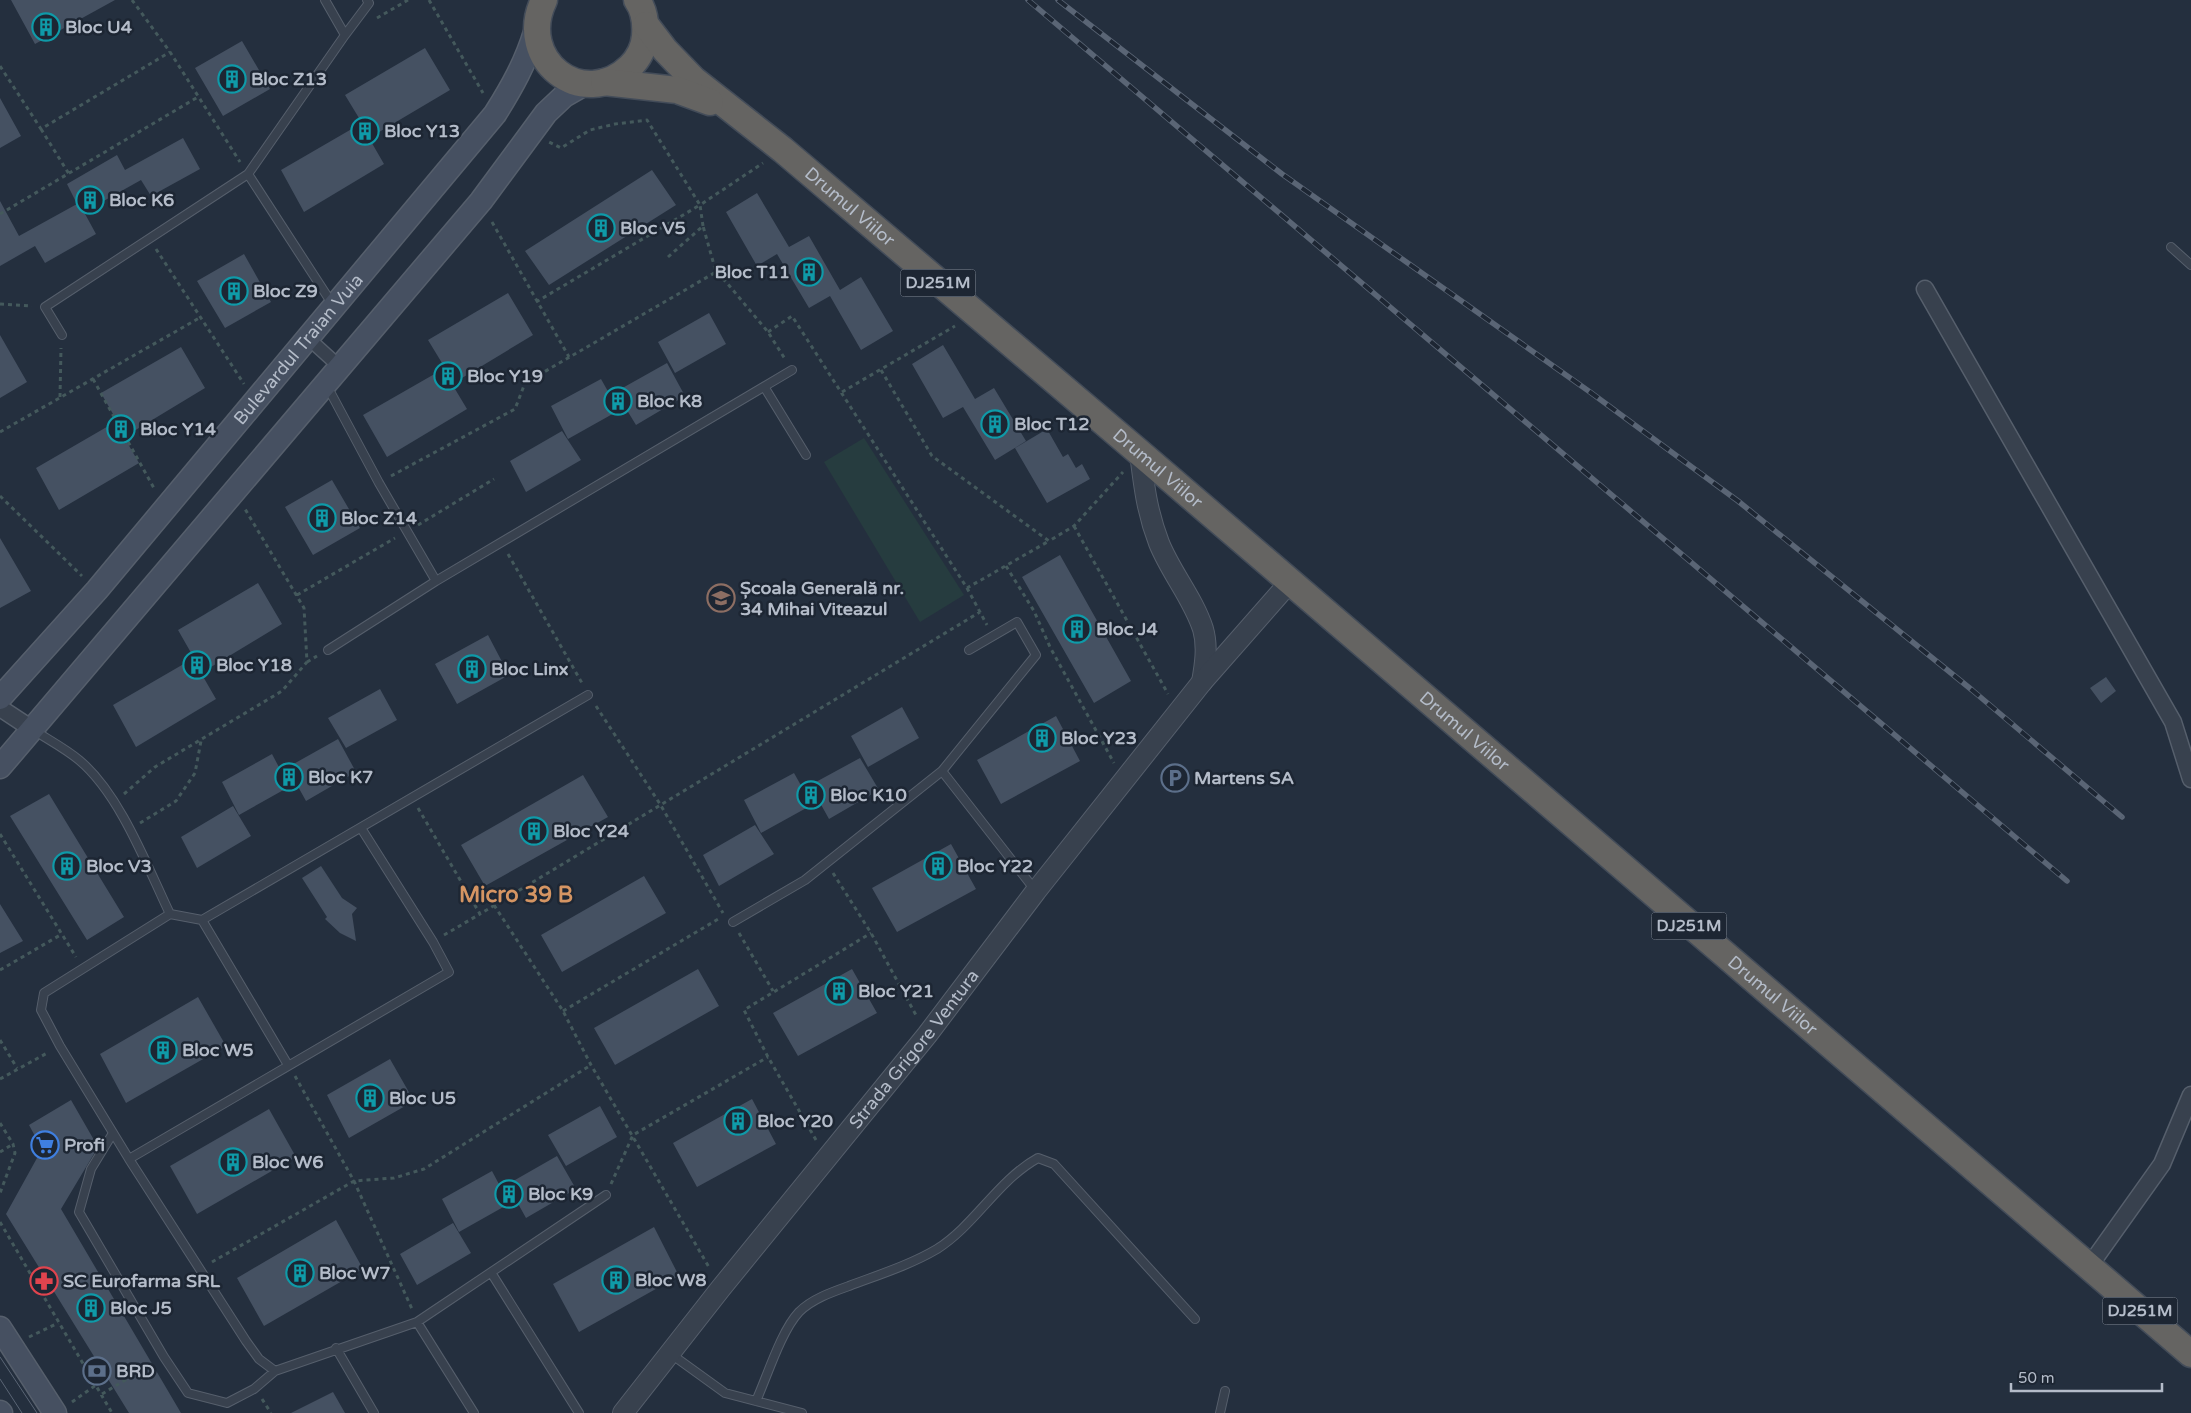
<svg xmlns="http://www.w3.org/2000/svg" width="2191" height="1413" viewBox="0 0 2191 1413" font-family="'Varela Round',sans-serif">
	<rect width="100%" height="100%" fill="#242f3e"/>
	<path fill="#263c3f" d="M864,438l100,157 -44,27 -96,-160z"/>
	<path fill="#455162" d="M11,0h104l-80,44z
		M242,41l28,48 -47,27 -28,-48z
		M425,48l25,42 -81,48 15,26 -80,48 -23,-42 81,-47 -17,-28z
		M0,98l21,38 -21,12z
		M183,138l17,31 -49,27 -10,-16 -57,32 12,22 -51,29 -10,-17 -35,20v-65l19,35 58,-32 -10,-20 50,-29 8,15z
		M652,170l24,35 -127,80 -24,-34z
		M757,193l32,54 20,-11 31,54 21,-13 32,54 -32,19 -31,-54 -21,12 -32,-54 -20,12 -31,-54z
		M244,254l27,48 -46,26 -28,-47z
		M508,293l25,42 -81,49 15,25 -80,48 -24,-42 82,-47 -17,-28z
		M709,313l17,31 -51,29 -17,-31z
		M0,335l27,47 -27,16z
		M943,345l32,54 19,-11 32,53 -31,19 -32,-53 -20,11 -31,-54z
		M181,347l24,41 -81,49 15,26 -80,47 -23,-42 81,-47 -16,-28z
		M667,363l18,33 -49,29 -11,-18 -57,32 -17,-33 50,-27 9,16z
		M1047,429l16,28 5,-3 8,14 6,-4 8,15 -43,24 -32,-55z
		M562,431l19,29 -55,32 -16,-31z
		M332,480l28,48 -47,27 -28,-48z
		M0,538l31,53 -31,17z
		M1060,555l71,126 -37,22 -72,-126z
		M258,583l24,41 -81,49 15,26 -80,48 -23,-42 81,-47 -16,-28z
		M488,635l21,40 -52,29 -22,-40z
		M2106,677l10,14 -15,12 -11,-15z
		M380,689l17,31 -51,28 -18,-30z
		M902,707l17,31 -51,29 -17,-31z
		M1056,716l24,45 -79,43 -24,-44z
		M338,739l18,33 -50,29 -10,-18 -57,32 -17,-33 50,-28 9,17z
		M860,758l19,32 -50,29 -10,-18 -58,32 -17,-33 50,-27 9,16z
		M583,775l25,42 -123,69 -24,-41z
		M49,794l75,123 -37,23 -77,-124z
		M233,806l18,30 -54,32 -16,-31z
		M755,825l19,29 -55,32 -16,-31z
		M951,844l25,45 -79,43 -25,-44z
		M321,866l21,32 15,10 -5,6 4,27 -16,-8 -15,-14 2,-2 -25,-39z
		M644,876l22,37 -104,59 -21,-37z
		M0,904l23,37 -23,12z
		M698,969l21,37 -104,59 -21,-37z
		M852,969l25,44 -79,43 -25,-43z
		M198,997l28,49 -100,57 -26,-49z
		M390,1059l24,42 -65,37 -22,-43z
		M752,1099l24,45 -79,43 -24,-44z
		M71,1100l27,47 -37,62 120,204h-52l-123,-199 36,-65 -13,-24z
		M600,1106l17,31 -51,29 -18,-31z
		M269,1109l27,48 -99,57 -27,-48z
		M557,1156l19,33 -50,29 -10,-18 -57,32 -17,-33 50,-28 9,17z
		M336,1220l27,49 -99,57 -27,-48z
		M453,1223l18,30 -54,32 -17,-31z
		M654,1227l25,49 -100,56 -26,-48z
		M333,1392l12,21h-54z"/>
	<g fill="none" stroke-linecap="round" stroke-linejoin="round">
		<g stroke="#565f6c" stroke-width="10">
			<path id="service" d="M345,35l24,-32 -2,-3
				M248,174l97,-139 -20,-35
				M2171,247l20,18
				M62,335l-17,-28 203,-133 85,131
				M327,386l52,97 57,98
				M765,388l41,67
				M328,650l108,-69 356,-211
				M969,650l48,-28 19,33 -94,116 93,119
				M35,731c14,9 31,18 44,29 41,34 68,106 91,154l-126,79 -3,17 19,36 69,113 117,182 13,18 16,12 142,-49 57,91
				M170,914l32,6 386,-225
				M202,920l86,145
				M733,922l72,-42 137,-109
				M113,1133l-22,36 -12,43 85,145 24,36 39,10 27,-14 21,-18
				M129,1159l320,-187 -16,-30 -72,-114
				M492,1274l87,139
				M417,1322l189,-127
				M336,1348l38,65
				M671,1354l54,39 77,20
				M756,1401c11,-24 25,-70 43,-89 13,-13 33,-20 50,-26 29,-11 61,-21 88,-37 38,-24 61,-69 101,-91l16,6 141,155
				M1220,1413l5,-22"/>
		</g>
		<g stroke="#565f6c" stroke-width="15">
			<path id="pedestrian" d="M308,338l33,30"/>
		</g>
		<g stroke="#565f6c" stroke-width="19">
			<path id="minor" d="M1925,289l248,433 18,57
				M0,708l32,21
				M2088,1268l74,-104 29,-69"/>
		</g>
		<g stroke="#565f6c" stroke-width="22">
			<g id="tertiary">
				<path d="M1140,453c4,33 7,59 19,90 12,30 34,55 44,86 5,17 2,36 -1,53"/>
				<path id="s1" d="M623,1413l98,-125 206,-253 109,-144 166,-209 87,-99"/>
			</g>
		</g>
		<g stroke="#565f6c" stroke-width="25">
			<g id="secondary">
				<path id="s2" d="M0,698l97,-108 398,-476c17,-27 31,-52 40,-82"/>
				<path d="M0,767l481,-566 65,-88 18,-17 21,-12"/>
				<path d="M0,1328l55,85"/>
				<path d="M0,1412l1,1"/>
			</g>
		</g>
		<g stroke="#434c59" stroke-width="29">
			<g id="trunk">
				<path d="M544,0c-29,60 39,112 86,67 8,-8 14,-19 15,-31 1,-13 0,-25 -8,-36"/>
				<path id="s3" d="M646,25l19,25 29,30 89,70 357,303 1051,901"/>
				<path d="M604,82l73,8 33,12"/>
			</g>
		</g>
		<path stroke="#44595c" stroke-width="3" stroke-dasharray="4 4" stroke-linecap="butt" d="M132,0l38,52 70,110
			M429,0l54,93
			M377,18l31,-18
			M0,66l41,63 129,-77
			M41,129l28,45
			M0,214l198,-117
			M492,222l77,135
			M703,226l-3,-21 63,-42
			M156,249l88,135
			M668,257l35,-31 13,46 11,11 41,49 17,27
			M536,302l164,-97 -53,-85 -32,4 -25,6 -29,18 -12,-6
			M0,304l32,2
			M768,332l24,-16 175,272 82,-47
			M881,370l51,86 117,85 25,-15 49,-54
			M93,379l62,111
			M842,392l113,-66
			M60,397l1,-49
			M0,432l201,-115
			M391,476l124,-67 10,-26 191,-111
			M0,496l82,80
			M418,525l76,-46
			M1074,526l94,168
			M508,554l74,129
			M1006,566l28,45 16,36 64,116
			M967,588l20,37
			M297,595l98,-57
			M307,662l10,-6
			M596,706l64,98 63,109
			M124,794l31,-27 127,-76 25,-29 -3,-54 -59,-99
			M418,808l62,106 500,-302
			M140,823l36,-22 19,-28 6,-32
			M0,834l76,123
			M833,873l38,60 46,84
			M494,905l69,106 28,54 119,204
			M739,933l34,58
			M444,935l36,-21
			M0,970l62,-36
			M563,1011l157,-93
			M0,1040l17,28
			M295,1076l59,105 58,128
			M0,1079l49,-27
			M0,1123l13,21 2,9 -15,40
			M816,1140l-48,-83 -24,-47 127,-77
			M0,1152l13,-8
			M611,1184l22,-49 135,-78
			M0,1222l112,191
			M212,1262l142,-81 40,-3 30,-9 167,-104
			M29,1337l29,-14
			M102,1394l50,-30
			M262,1399l9,14
			M72,1402l24,-17"/>
		<use href="#service" stroke="#38414e" stroke-width="8"/>
		<use href="#pedestrian" stroke="#38414e" stroke-width="12"/>
		<use href="#minor" stroke="#38414e" stroke-width="16"/>
		<use href="#tertiary" stroke="#38414e" stroke-width="20"/>
		<use href="#secondary" stroke="#465061" stroke-width="22"/>
		<use href="#trunk" stroke="#656462" stroke-width="26"/>
		<path stroke="#5a6575" stroke-width="1" d="M0,1357l37,56
			M0,1379l22,34"/>
		<g stroke="#5a6575" stroke-width="5.5">
			<path id="rail" d="M1028,0l1039,881
				M1058,0l224,174 308,218 148,109 234,189 150,127"/>
		</g>
		<use href="#rail" stroke="#1d2633" stroke-width="4" stroke-dasharray="11" stroke-linecap="butt"/>
	</g>
	<defs>
		<g id="building-ring" transform="scale(1.4375)"><circle r="9.5" fill="#1d2633" stroke="#0f9aa8" stroke-width="1.5"/><path d="M-4-6H4V6H1V3H-1V6H-4ZM-2.5-4.3h1.7v1.8h-1.7ZM.8-4.3h1.7v1.8H.8ZM-2.5-1h1.7V.8h-1.7ZM.8-1h1.7V.8H.8Z" fill="#0f9aa8"/></g>
		<g id="school-ring" transform="scale(1.4375)"><circle r="9.5" fill="#1d2633" stroke="#8d6e63" stroke-width="1.5"/><path d="M0-5L7-2L0 1L-7-2ZM-4 1L0 2.5L4 1V4Q0 6-4 4Z" fill="#8d6e63"/></g>
		<g id="parking-ring" transform="scale(1.4375)"><circle r="9.5" fill="#1d2633" stroke="#5c6f8a" stroke-width="1.5"/><path d="M-3.5-5.5H1a3.5 3.5 0 0 1 0 7H-1V5.5H-3.5ZM-1-3.4V-.6H.8a1.4 1.4 0 0 0 0-2.8Z" fill="#5c6f8a"/></g>
		<g id="supermarket-ring" transform="scale(1.4375)"><circle r="9.5" fill="#1d2633" stroke="#3f7fe0" stroke-width="1.5"/><path d="M-6-5.5h2.5l.6 2H6L4.5 2H-2.5L-4.4-4H-6ZM-1.5 3.2a1.3 1.3 0 1 0 .1 0ZM3 3.2a1.3 1.3 0 1 0 .1 0Z" fill="#3f7fe0"/></g>
		<g id="pharmacy-ring" transform="scale(1.4375)"><circle r="9.5" fill="#1d2633" stroke="#e0444e" stroke-width="1.5"/><path d="M-2-6h4v4h4v4h-4v4h-4v-4h-4v-4h4Z" fill="#e0444e"/></g>
		<g id="bank-ring" transform="scale(1.4375)"><circle r="9.5" fill="#1d2633" stroke="#5c6f8a" stroke-width="1.5"/><path d="M-6-4H6V4H-6ZM0-2.3a2.3 2.3 0 1 0 0 4.6a2.3 2.3 0 1 0 0-4.6Z" fill="#5c6f8a"/></g>
	</defs>
	<g fill-rule="evenodd">
		<use href="#building-ring" x="46" y="27"/>
		<use href="#building-ring" x="232" y="79"/>
		<use href="#building-ring" x="365" y="131"/>
		<use href="#building-ring" x="90" y="200"/>
		<use href="#building-ring" x="601" y="228"/>
		<use href="#building-ring" x="809" y="272"/>
		<use href="#building-ring" x="234" y="291"/>
		<use href="#building-ring" x="448" y="376"/>
		<use href="#building-ring" x="618" y="401"/>
		<use href="#building-ring" x="995" y="424"/>
		<use href="#building-ring" x="121" y="429"/>
		<use href="#building-ring" x="322" y="518"/>
		<use href="#school-ring" x="721" y="598"/>
		<use href="#building-ring" x="1077" y="629"/>
		<use href="#building-ring" x="197" y="665"/>
		<use href="#building-ring" x="472" y="669"/>
		<use href="#building-ring" x="1042" y="738"/>
		<use href="#building-ring" x="289" y="777"/>
		<use href="#parking-ring" x="1175" y="778"/>
		<use href="#building-ring" x="811" y="795"/>
		<use href="#building-ring" x="534" y="831"/>
		<use href="#building-ring" x="67" y="866"/>
		<use href="#building-ring" x="938" y="866"/>
		<use href="#building-ring" x="839" y="991"/>
		<use href="#building-ring" x="163" y="1050"/>
		<use href="#building-ring" x="370" y="1098"/>
		<use href="#building-ring" x="738" y="1121"/>
		<use href="#supermarket-ring" x="45" y="1145"/>
		<use href="#building-ring" x="233" y="1162"/>
		<use href="#building-ring" x="509" y="1194"/>
		<use href="#building-ring" x="300" y="1273"/>
		<use href="#building-ring" x="616" y="1280"/>
		<use href="#pharmacy-ring" x="44" y="1281"/>
		<use href="#building-ring" x="91" y="1308"/>
		<use href="#bank-ring" x="97" y="1371"/>
	</g>
	<g text-anchor="middle" dominant-baseline="central" stroke-width="5" stroke-linejoin="round" paint-order="stroke">
		<g fill="#1d2633" stroke="#878f9c" stroke-width="1">
			<rect x="900.5" y="269.5" width="75" height="27" rx="4"/>
			<rect x="1651.5" y="912.5" width="75" height="27" rx="4"/>
			<rect x="2102.5" y="1297.5" width="75" height="27" rx="4"/>
		</g>
		<g font-size="16" font-weight="bold" fill="#b4bcc9">
			<text x="938" y="283">DJ251M</text>
			<text x="1689" y="926">DJ251M</text>
			<text x="2140" y="1311">DJ251M</text>
		</g>
		<g font-size="18" font-weight="bold" fill="#b4bcc9" stroke="#1d2633" text-anchor="start">
			<text x="65" y="27">Bloc U4</text>
			<text x="251" y="79">Bloc Z13</text>
			<text x="384" y="131">Bloc Y13</text>
			<text x="109" y="200">Bloc K6</text>
			<text x="620" y="228">Bloc V5</text>
			<text x="790" y="272" text-anchor="end">Bloc T11</text>
			<text x="253" y="291">Bloc Z9</text>
			<text x="467" y="376">Bloc Y19</text>
			<text x="637" y="401">Bloc K8</text>
			<text x="1014" y="424">Bloc T12</text>
			<text x="140" y="429">Bloc Y14</text>
			<text x="341" y="518">Bloc Z14</text>
			<text x="740" y="588">Școala Generală nr.<tspan x="740" dy="21">34 Mihai Viteazul</tspan></text>
			<text x="1096" y="629">Bloc J4</text>
			<text x="216" y="665">Bloc Y18</text>
			<text x="491" y="669">Bloc Linx</text>
			<text x="1061" y="738">Bloc Y23</text>
			<text x="308" y="777">Bloc K7</text>
			<text x="1194" y="778">Martens SA</text>
			<text x="830" y="795">Bloc K10</text>
			<text x="553" y="831">Bloc Y24</text>
			<text x="86" y="866">Bloc V3</text>
			<text x="957" y="866">Bloc Y22</text>
			<text x="858" y="991">Bloc Y21</text>
			<text x="182" y="1050">Bloc W5</text>
			<text x="389" y="1098">Bloc U5</text>
			<text x="757" y="1121">Bloc Y20</text>
			<text x="64" y="1145">Profi</text>
			<text x="252" y="1162">Bloc W6</text>
			<text x="528" y="1194">Bloc K9</text>
			<text x="319" y="1273">Bloc W7</text>
			<text x="635" y="1280">Bloc W8</text>
			<text x="63" y="1281">SC Eurofarma SRL</text>
			<text x="110" y="1308">Bloc J5</text>
			<text x="116" y="1371">BRD</text>
		</g>
		<g font-size="18" fill="#b4bcc9" stroke="#1d2633">
			<text stroke="none"><textPath href="#s3" startOffset="274">Drumul Viilor</textPath></text>
			<text stroke="none"><textPath href="#s2" startOffset="459">Bulevardul Traian Vuia</textPath></text>
			<text stroke="none"><textPath href="#s3" startOffset="678">Drumul Viilor</textPath></text>
			<text stroke="none"><textPath href="#s3" startOffset="1082">Drumul Viilor</textPath></text>
			<text stroke="none"><textPath href="#s3" startOffset="1488">Drumul Viilor</textPath></text>
			<text stroke="none"><textPath href="#s1" startOffset="466">Strada Grigore Ventura</textPath></text>
		</g>
		<g font-size="22" font-weight="bold" fill="#d59563" stroke="#1d2633">
			<text x="516" y="895">Micro 39 B</text>
		</g>
	</g>
	<path d="M2011 1383v8h151v-8" fill="none" stroke="#b4bcc9" stroke-width="2.5"/>
	<text x="2018" y="1383" font-size="15" fill="#b4bcc9" stroke="#1d2633" stroke-width="4" paint-order="stroke">50 m</text>
</svg>
